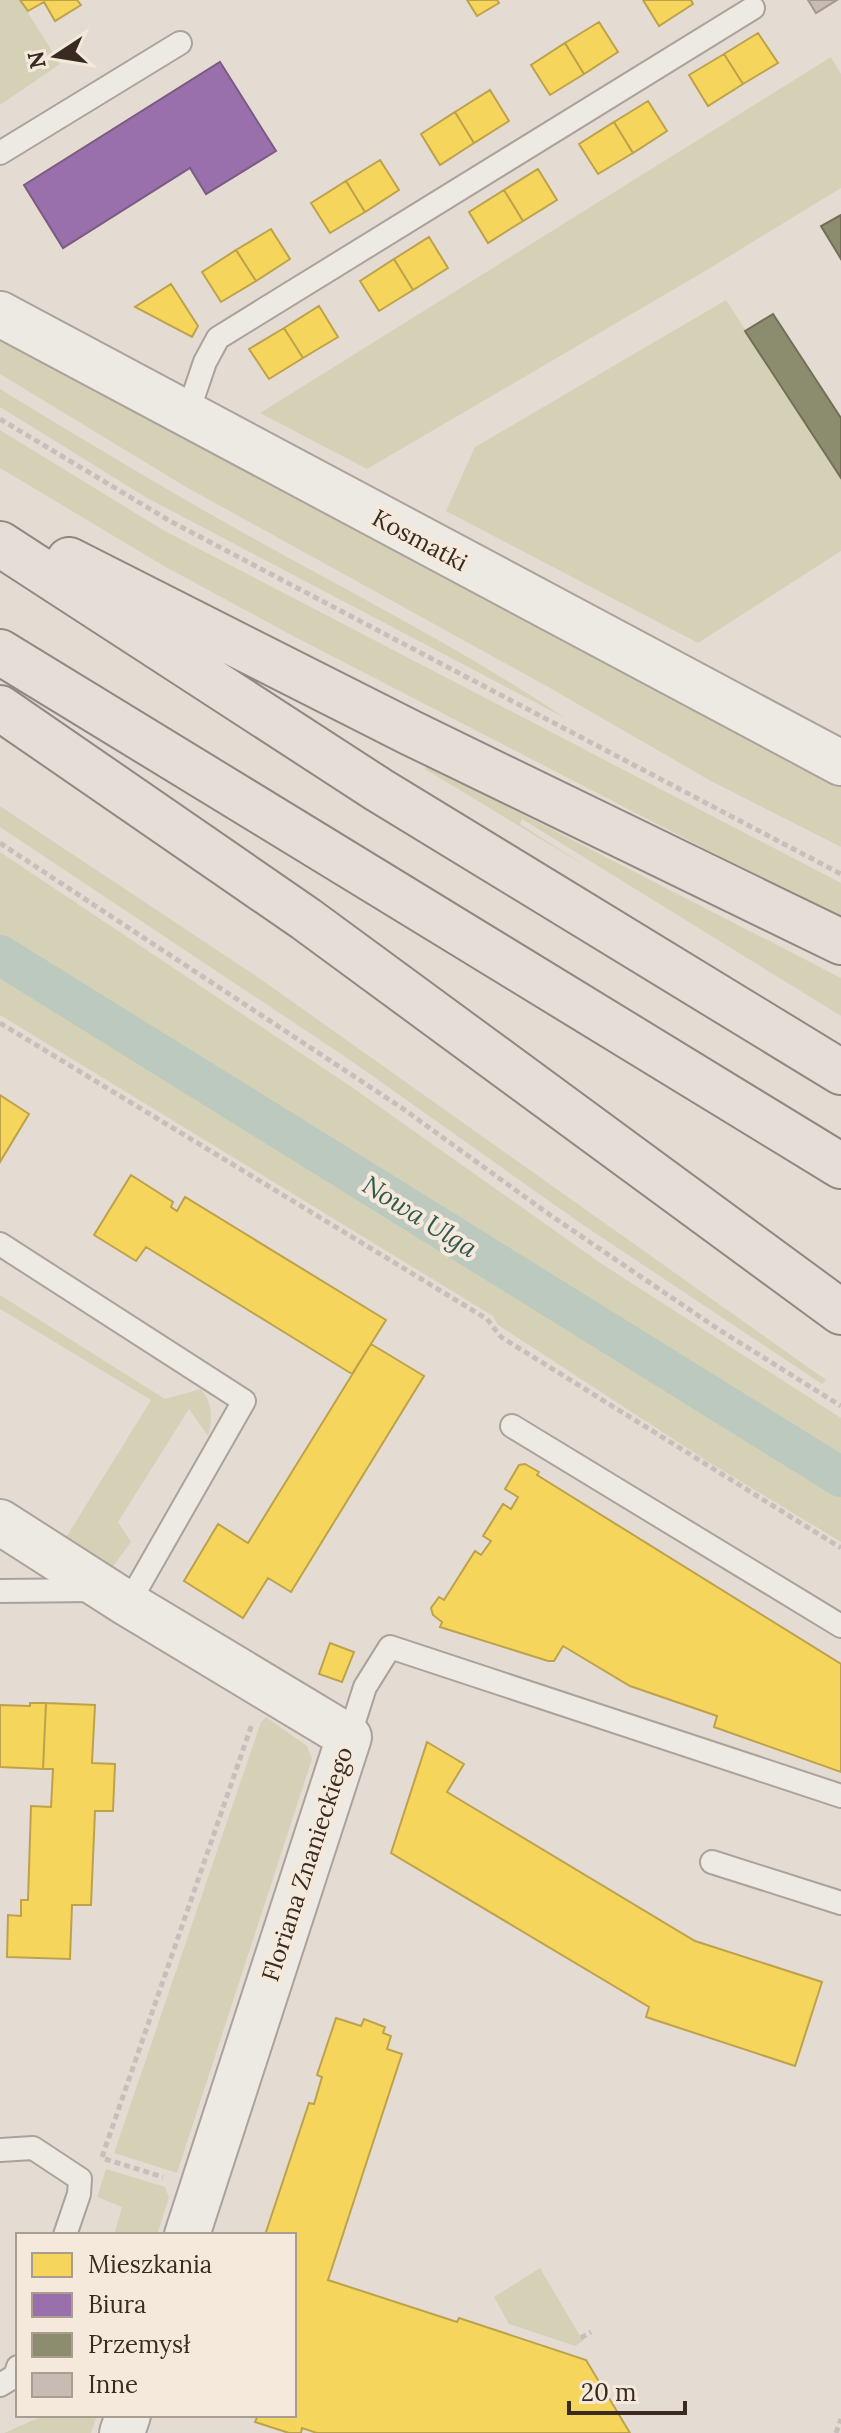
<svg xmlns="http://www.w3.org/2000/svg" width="841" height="2433" viewBox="0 0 841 2433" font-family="Lora,serif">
	<rect width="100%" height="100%" fill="#e4dcd3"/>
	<path fill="#d5d1b6" d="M0,0h20l40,64 -60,41z
		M831,57l10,17v114l-134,82 -340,199 -107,-56z
		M726,300l115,178v73l-143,92 -252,-132 29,-64z
		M0,337l841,447v63l-132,-67 -159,-92 -364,-201 -186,-113z
		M0,389c72,44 145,88 219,130 116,66 235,124 346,199l-418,-220 -147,-91z
		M0,430l163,100 678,353v36l-548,-283 -129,-70 -164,-98z
		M427,765l414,213v38l-319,-197 -2,5 75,48 -170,-103z
		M0,806l259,172 567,402 -4,4 -239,-159 -233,-165 -350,-233z
		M0,852l353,236 249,176 239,154v46l-841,-522z
		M0,972c283,169 559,350 841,520v50l-134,-81 -209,-136 -5,-9 -493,-301z
		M0,1295l165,104 36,-10c12,15 12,29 7,47l-19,-27 -71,113 13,20 -22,30 -44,-33 86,-139 -151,-91z
		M266,1717l41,29 5,13 -135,414 -63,-20 147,-431z
		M106,2169l59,18 4,10 -12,38h-43l8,-28 -25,-10z
		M540,2268l43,73 -8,5 -66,-22 -15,-27z
		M45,2415h52l-6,18h-87z"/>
	<path fill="#f6d55c" stroke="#bda24b" stroke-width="2" d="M20,0h57l4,5 -26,16 -11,-19 -16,9z
		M467,0h30l2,3 -22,13z
		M643,0h48l2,4 -34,22z
		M599,22l19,30 -34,22 -19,-31z
		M758,33l20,30 -35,21 -19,-30z
		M565,43l19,31 -34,21 -19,-30z
		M724,54l19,30 -35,22 -19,-31z
		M490,90l19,31 -35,22 -19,-31z
		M648,101l19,30 -34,22 -19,-31z
		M455,112l19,31 -34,22 -19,-31z
		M614,122l19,31 -35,21 -19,-30z
		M380,160l19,30 -34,22 -19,-31z
		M538,169l19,31 -34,21 -19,-31z
		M346,181l19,31 -35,21 -19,-30z
		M504,190l19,31 -35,22 -19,-31z
		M271,229l19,30 -34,22 -20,-31z
		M429,237l19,31 -35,22 -19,-31z
		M236,250l20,31 -35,21 -19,-30z
		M394,259l19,31 -34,21 -19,-30z
		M171,284l27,42 -6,11 -57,-30z
		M319,306l19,31 -35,21 -19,-30z
		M284,328l19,30 -34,21 -20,-30z
		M0,1095l29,19 -29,48z
		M131,1175l42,27 -2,5 6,4 8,-14 201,123 -34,54 -206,-127 -10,14 -42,-26z
		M371,1344l53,32 -133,216 -23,-14 -25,40 -59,-37 34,-57 30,19z
		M525,1464l14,8 -2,3 304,189v108l-127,-45 3,-11 -87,-30 -67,-40 -9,15h-6l-108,-34 2,-5 -9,-7 -2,-7 8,-11 5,3 31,-49 6,4 10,-14 -8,-5 20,-32 8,5 7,-12 -13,-8 14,-24z
		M330,1643l24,9 -12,30 -23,-8z
		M30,1703h16l-3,66 -43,-2v-62l30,1z
		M46,1703l49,2 -3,58 23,1 -2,47h-18l-4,94h-19l-2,54 -63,-2 1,-42 13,1v-16h7l3,-94 20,1 2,-38h-10z
		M427,1742l37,22 -17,28 248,149 127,41 -27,84 -149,-49 3,-10 -258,-154z
		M336,2018l25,8 3,-7 21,8 -2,6 8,3 -4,13 15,5 -74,226 129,42 2,-4 127,42 44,73h-313l-15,-5 -1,5h-12l-34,-11 3,-7h36v-180h-29l44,-132 5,1 8,-27 -5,-2z"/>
	<path fill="#9970ab" stroke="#7c5b82" stroke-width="2" d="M220,62l56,89 -70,43 -16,-26 -127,80 -39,-63z"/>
	<path fill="#8c8c6e" stroke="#736f57" stroke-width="2" d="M841,215v44l-20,-33z
		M773,314l68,104v60l-96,-147z"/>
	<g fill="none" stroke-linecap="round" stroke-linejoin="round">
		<path stroke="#bcc9bf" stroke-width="40" d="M0,955l841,522"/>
	</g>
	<path fill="#c8bbb4" stroke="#a59892" stroke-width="2" d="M808,0h29l-21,13z"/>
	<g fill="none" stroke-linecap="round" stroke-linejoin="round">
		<g stroke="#aaa29b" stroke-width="26">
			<path id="service" d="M0,153l180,-110
				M187,415l18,-53 13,-24 535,-330
				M0,1244l244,157 -116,203
				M512,1426l329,200
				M0,1591l95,-1
				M349,1737l16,-50 25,-40 451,149
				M712,1862l129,41
				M0,2150l33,-2 47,31 -1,15 -14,41
				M0,2385l15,-9 3,-9"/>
		</g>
		<g stroke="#aaa29b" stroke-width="48">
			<path id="minor" d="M0,314l841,449
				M0,1522l128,82 221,133 -162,498
				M122,2433l6,-18"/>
		</g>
		<g stroke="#908882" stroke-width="48">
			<path id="primary" d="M0,544l379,246 462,282
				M69,560l342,173 430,209
				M0,652l841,514
				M0,708l306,211 535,393"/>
		</g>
		<path stroke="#c5c0ba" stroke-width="5" stroke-dasharray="6 4" stroke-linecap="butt" d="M0,419l170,102 671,353
			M0,843l402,265 148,107 168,114 123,77
			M0,1023l487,296 14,18 340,211
			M102,2157l150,-433
			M105,2159l58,18
			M581,2338l10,-6
			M836,2433l5,-14"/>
		<use href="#service" stroke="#ede9e3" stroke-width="22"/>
		<use href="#minor" stroke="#ede9e3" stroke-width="44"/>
		<use href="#primary" stroke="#e4ded6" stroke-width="44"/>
	</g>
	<g text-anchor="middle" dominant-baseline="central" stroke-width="8" stroke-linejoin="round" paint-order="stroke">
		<g font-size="24" fill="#392a22" stroke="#f4e9da">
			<text transform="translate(420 540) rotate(28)">Kosmatki</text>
			<text transform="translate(307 1864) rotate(-72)">Floriana Znanieckiego</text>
		</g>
		<g font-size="26" font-style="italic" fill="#335850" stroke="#f4e9da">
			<text transform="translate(420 1216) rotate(32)">Nowa Ulga</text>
		</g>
	</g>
	<rect x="16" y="2233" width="280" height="184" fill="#f4e9da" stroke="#a99d90" stroke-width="2"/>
	<rect x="32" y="2253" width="40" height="24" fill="#f6d55c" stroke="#a99d90" stroke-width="2"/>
	<text x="88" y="2273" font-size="24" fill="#392a22">Mieszkania</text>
	<rect x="32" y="2293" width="40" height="24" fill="#9970ab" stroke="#a99d90" stroke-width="2"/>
	<text x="88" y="2313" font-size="24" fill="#392a22">Biura</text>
	<rect x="32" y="2333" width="40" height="24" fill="#8c8c6e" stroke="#a99d90" stroke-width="2"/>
	<text x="88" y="2353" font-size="24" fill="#392a22">Przemysł</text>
	<rect x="32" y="2373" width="40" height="24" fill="#c8bbb4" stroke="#a99d90" stroke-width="2"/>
	<text x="88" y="2393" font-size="24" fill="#392a22">Inne</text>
	<g transform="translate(56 56) rotate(258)" stroke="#f4e9da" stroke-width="6" paint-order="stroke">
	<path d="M0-6L14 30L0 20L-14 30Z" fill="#392a22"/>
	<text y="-12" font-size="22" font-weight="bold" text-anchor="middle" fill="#392a22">N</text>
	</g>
	<path d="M569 2401v12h116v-12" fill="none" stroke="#392a22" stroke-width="4"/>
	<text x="581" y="2401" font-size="24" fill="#392a22" stroke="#f4e9da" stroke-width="6" paint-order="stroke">20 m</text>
</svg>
